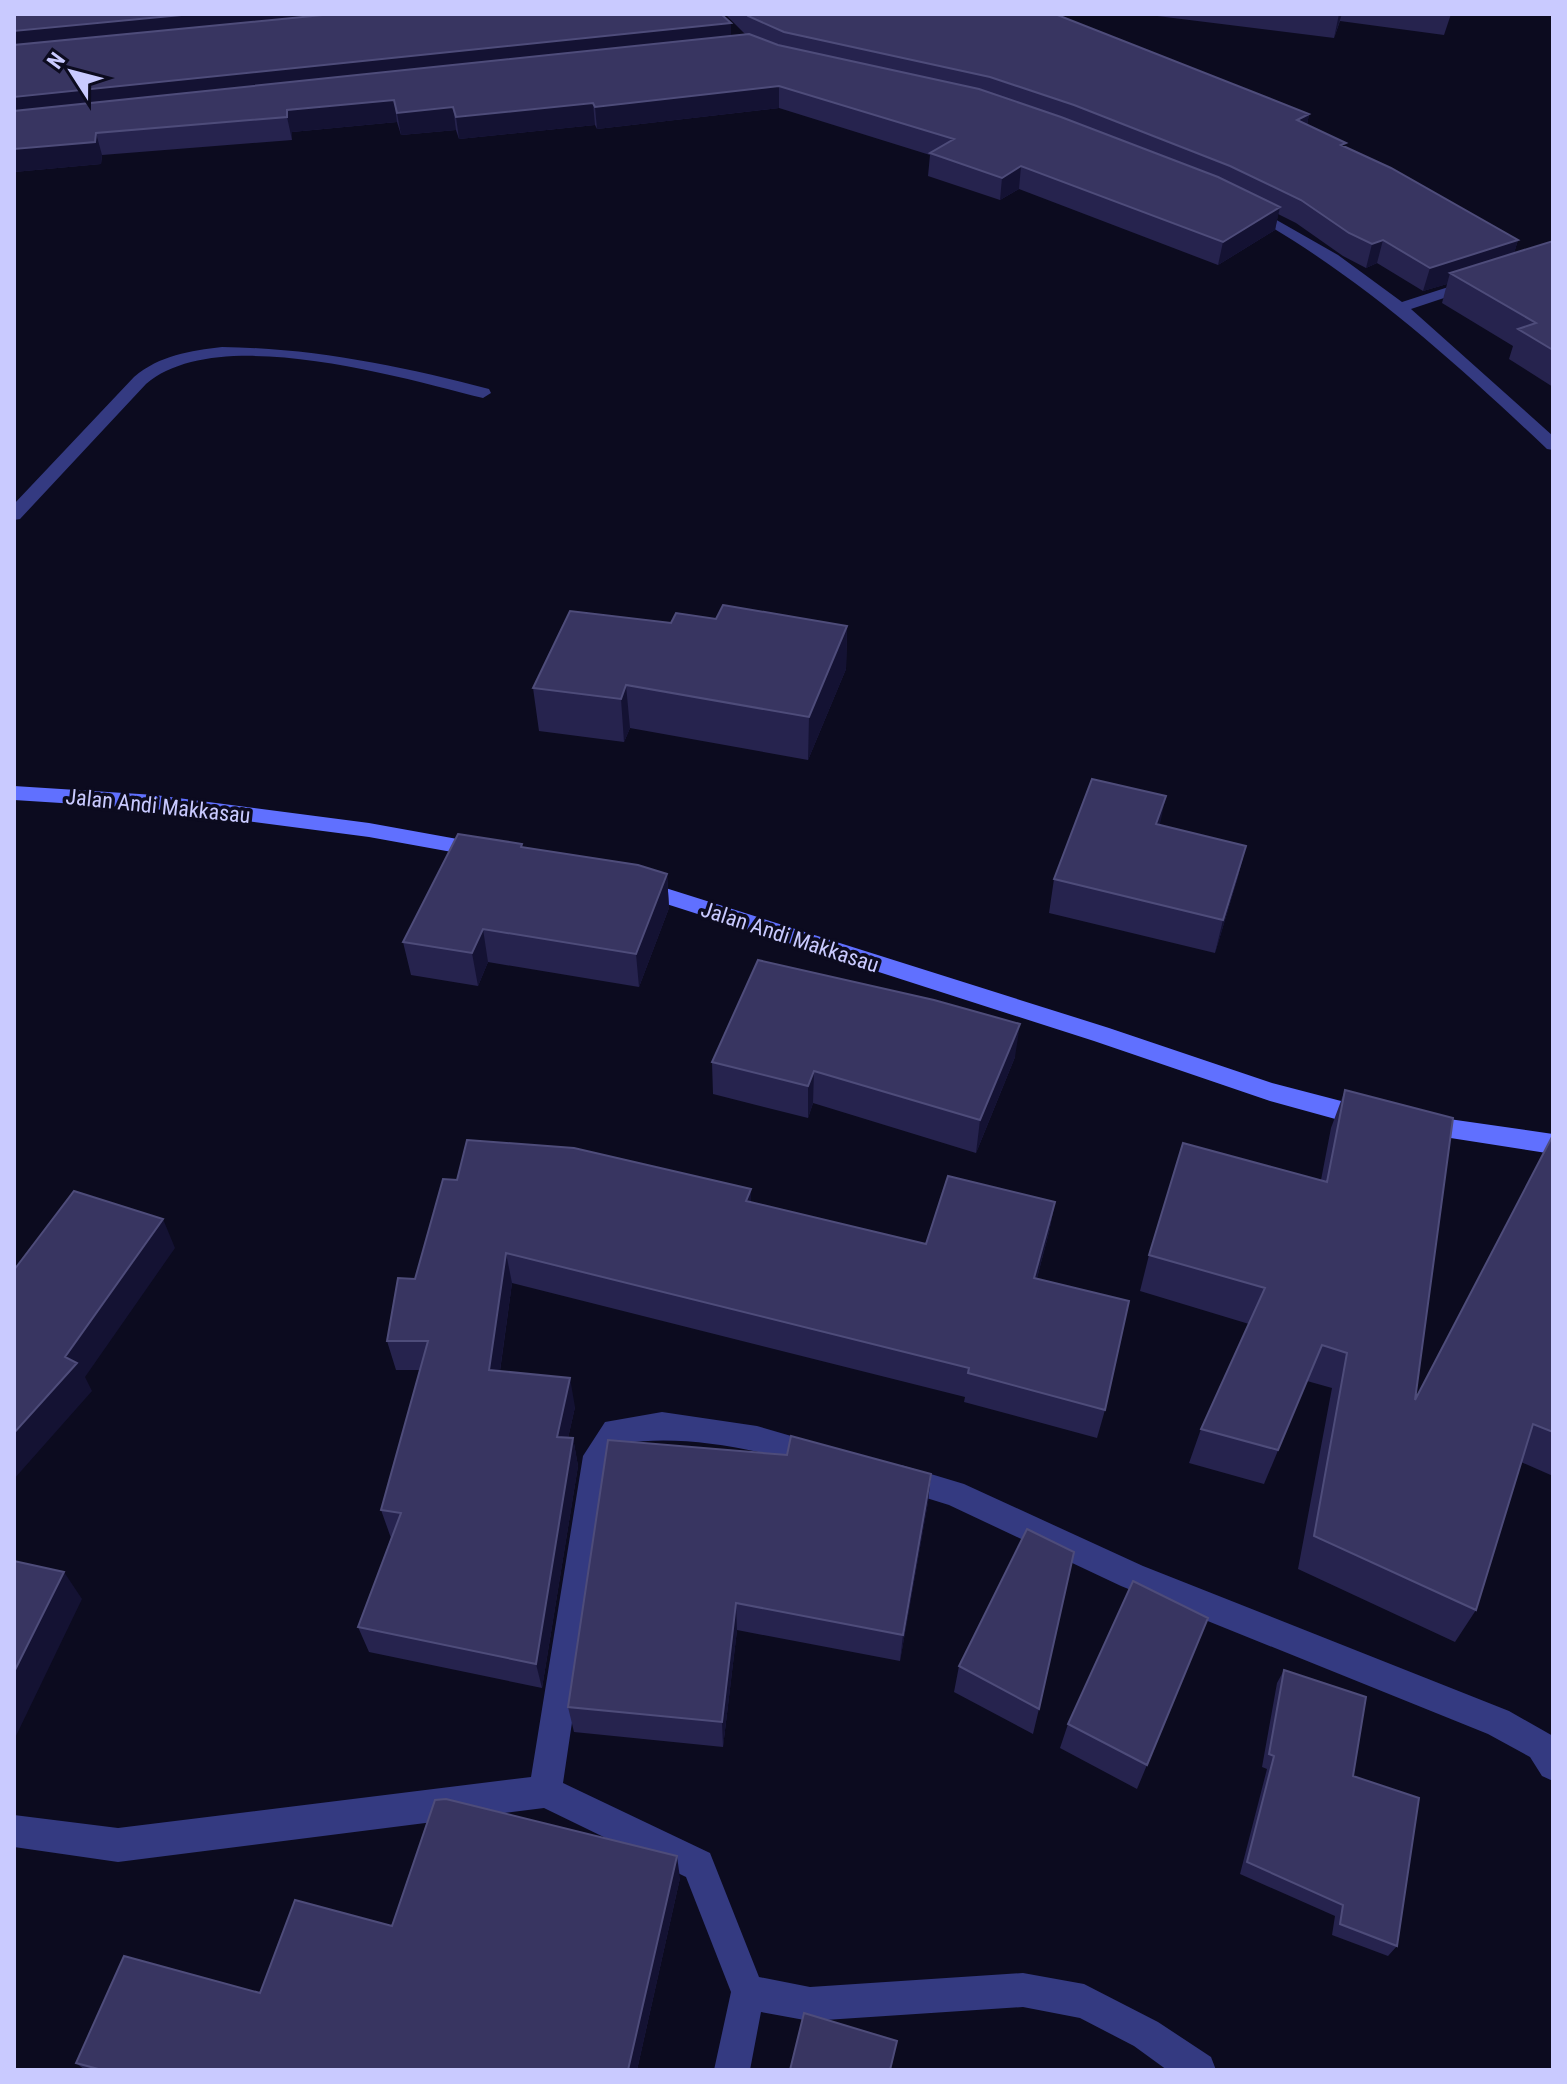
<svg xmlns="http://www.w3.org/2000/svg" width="1567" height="2084" viewBox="0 0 1567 2084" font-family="'Roboto Condensed',sans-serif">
	<rect width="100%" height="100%" fill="#0c0b1f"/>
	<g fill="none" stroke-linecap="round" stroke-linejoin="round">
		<path fill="#343a81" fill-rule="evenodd" d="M1250,205l88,50 64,47 68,-22h10v6l-69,23 142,127v14l-6,-1c-94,-89 -188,-174 -302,-237l-2,-3z
			M222,347c91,1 179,19 267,42l2,4 -8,5c-84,-21 -265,-75 -337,-14l-126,135 -6,1v-16l120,-127c26,-22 56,-26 88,-30z
			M662,1412l95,14 72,21 4,9 -4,9c-21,8 -49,-8 -71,-13 -45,-10 -90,-15 -135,-9l-12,17 -48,323 147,70 49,124 51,10 213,-14 61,11 74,38 53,35 5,13h-49l-33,-24 -54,-28 -57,-11 -213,14 -49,-9 -11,58h-36l17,-78 -45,-115 -142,-69 -426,54 -104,-15v-32l104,13 413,-51 52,-321 22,-34z
			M901,1465l63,19 179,82 366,145 44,25v45l-11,-5 -12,-19 -42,-23 -367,-148 -172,-81 -58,-18 -4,-9 4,-9z"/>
		<path fill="#6070ff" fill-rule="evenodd" d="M14,786l141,9 214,28 116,21 8,2 3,5 -3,5 -8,2 -116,-21 -214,-28 -141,-9z
			M637,879l472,149 163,55 96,25 9,3 3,7 -3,7 -9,3 -98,-27 -176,-60 -465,-149 -3,-5 3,-5z
			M1421,1115l132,19v20l-141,-22 -3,-7 3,-7z"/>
	</g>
	<path fill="#26234e" d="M14,14l717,9v13l14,-2 -20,-20h330l254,100 -2,11 38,22 173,93 -4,13 39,-12v146l-44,-28 4,-13 -71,-43 5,-19 -24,7 -46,-28 -11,5 -23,-12 -47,-33 -18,-9 -3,16 -57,35 -199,-76 -19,11 -72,-24 2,-21 -151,-47 -182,21 -2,-4 -136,14 -3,-9 -55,5 -4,-13 -105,10v8l-190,15 -1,9 -87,8z
		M1141,14h310l-7,21 -104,-14 -6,17z
		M716,619l131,7 -1,43 -38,91 -178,-32 -6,14 -85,-11 -6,-43 138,-65z
		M1160,825l86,21 -9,34 -22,73 -166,-40 5,-34z
		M523,848l144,26 2,34 -30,79 -151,-25 -10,24 -67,-11 -8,-33z
		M1015,1057l-39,96 -163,-50 -5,15 -95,-24 -1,-32z
		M1345,1090l70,310 138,-265v341l-32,-14 -45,148 -21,32 -157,-73 34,-181 -25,-7 -43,103 -75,-21 12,-34 48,-105 -109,-33 9,-36 172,-75 10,-52z
		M443,1179l308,24 175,41 129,-42 -6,30 -12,46 68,132 -8,28 -133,-36 1,-5 -453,-114 -12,88 75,36 -7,31h5l5,28 -36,222 -173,-36 -11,-25 33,-89 -10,-28 39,-140h-24l-9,-29 28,-62z
		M931,1474l-3,28 -28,159 -163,-31 -14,117 -149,-15 -6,-25z
		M1208,1618l-71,171 -77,-41 8,-24z
		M959,1666l80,43 -6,25 -79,-42z
		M1284,1670l69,106 44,170 -9,10 -56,-21 3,-19 -95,-42 27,-105 -5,-2 15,-84z
		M680,1878l-43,192h-552l-9,-7 184,-70 132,-67z"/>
	<path fill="#141233" d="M192,14h218l-396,39v-22z
		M1339,14h3l-8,24z
		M731,23v21l-717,76v-23z
		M779,86v22l-182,21 -2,-22z
		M394,100l3,22 -105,10v8l-5,-23v-7z
		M593,103l2,22 -136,14 -3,-22z
		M453,107l3,23 -55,5 -4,-22z
		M1309,114l-4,22 -8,-16z
		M96,133l6,22 -1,9 -87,8v-23z
		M1021,166l-2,23 -19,11 2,-22z
		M1280,207l-5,23 -57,35 5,-23z
		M1383,240l-6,23 -11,5 6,-24z
		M1518,240l-7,23 -61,10 -3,11 -24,7 7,-23z
		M847,626l-1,43 -38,91 1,-43z
		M626,685l4,43 -6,14 -3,-43z
		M1166,796l-7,33 -3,-5z
		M1246,846l-9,34 -22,73 8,-33z
		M667,874l2,34 -30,79 -3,-33z
		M483,929l5,33 -10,24 -6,-33z
		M1020,1024l-5,33 -39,96 4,-33z
		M814,1071l-1,32 -5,15v-32z
		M751,1189v31l-5,-19z
		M1055,1202l-6,30 -20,76 5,-30z
		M163,1219l12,29 -90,129 7,14 -78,88v-46l51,-76z
		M506,1253l6,30 -16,116 -7,-29z
		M570,1378l5,29 -13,58 -5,-28z
		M573,1438l5,28 -36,222 -6,-24z
		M931,1474l-3,28 -28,159 3,-26z
		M64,1572l18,27 -68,141v-68z
		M736,1603l1,27 -14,117 -1,-25z
		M677,1856l3,22 -43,192h-9z"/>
	<path fill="#383561" stroke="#4e4c7a" stroke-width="2" d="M14,14h178l-178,17z
		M333,14h388l10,9 -717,74v-52z
		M746,14h309l254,100 -12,6 49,23 -5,2 50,23 127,72 -88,28 -47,-28 -11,4 -23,-11 -48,-33 -71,-34 -156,-61 -84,-28 -206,-45 -36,-16z
		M749,34l29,11 201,44 82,28 157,60 62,30 -57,35 -202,-76 -19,12 -72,-25 24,-14 -175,-53 -184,21 -2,-4 -137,14 -3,-10 -56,6 -3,-13 -107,10v7l-191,16 -1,9 -81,7v-38z
		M1553,241v109l-35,-21 18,-6 -86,-50z
		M723,605l124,21 -38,91 -183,-32 -5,14 -88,-11 37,-77 101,12 5,-10 40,6z
		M1092,779l74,17 -10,28 90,22 -23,74 -169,-41z
		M458,834l64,10 -1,3 117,18 29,9 -31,80 -153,-25 -11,24 -69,-11z
		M758,960l176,40 86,24 -40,96 -166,-49 -6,15 -96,-24z
		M1345,1090l108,28 -38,282 138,-265v297l-20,-8 -57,186 -162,-74 33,-183 -25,-8 -44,105 -77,-21 64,-141 -116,-33 34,-112 144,39z
		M467,1140l107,8 177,41 -5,12 180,43 22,-68 107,26 -21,76 95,23 -24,109 -137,-37 1,-5 -463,-115 -17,117 81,8 -13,59 16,1 -37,226 -178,-37 43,-114 -20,-3 47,-169h-41l11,-63 17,1 28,-100 14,1z
		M74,1191l89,28 -98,138 12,6 -63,70v-163z
		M791,1436l140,38 -28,161 -167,-32 -14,119 -154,-15 40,-267 179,15z
		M1027,1529l47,23 -35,157 -80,-43z
		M14,1561l50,11 -50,100z
		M1133,1581l75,37 -61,147 -79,-41z
		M1284,1670l82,27 -13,79 66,22 -22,148 -57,-22 3,-19 -96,-43 27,-106 -5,-2z
		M446,1799l231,57 -49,214h-526l-26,-7 48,-107 136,37 35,-93 97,26 43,-126z
		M804,2013l93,28 -7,29h-100z"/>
	<g text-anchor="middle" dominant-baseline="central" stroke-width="7" stroke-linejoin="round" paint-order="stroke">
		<g font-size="22" fill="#c9caff" stroke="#0c0b1f">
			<text transform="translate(158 806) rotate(6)">Jalan Andi Makkasau</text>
			<text transform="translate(790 937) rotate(18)">Jalan Andi Makkasau</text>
		</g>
	</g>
	<rect width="1567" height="2084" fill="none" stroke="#c9caff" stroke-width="32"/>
	<g transform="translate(72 72) rotate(306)" stroke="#0c0b1f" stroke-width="6" paint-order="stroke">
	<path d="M0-6L14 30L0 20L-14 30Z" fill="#c9caff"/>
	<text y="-12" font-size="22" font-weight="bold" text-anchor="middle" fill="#c9caff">N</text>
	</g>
</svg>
